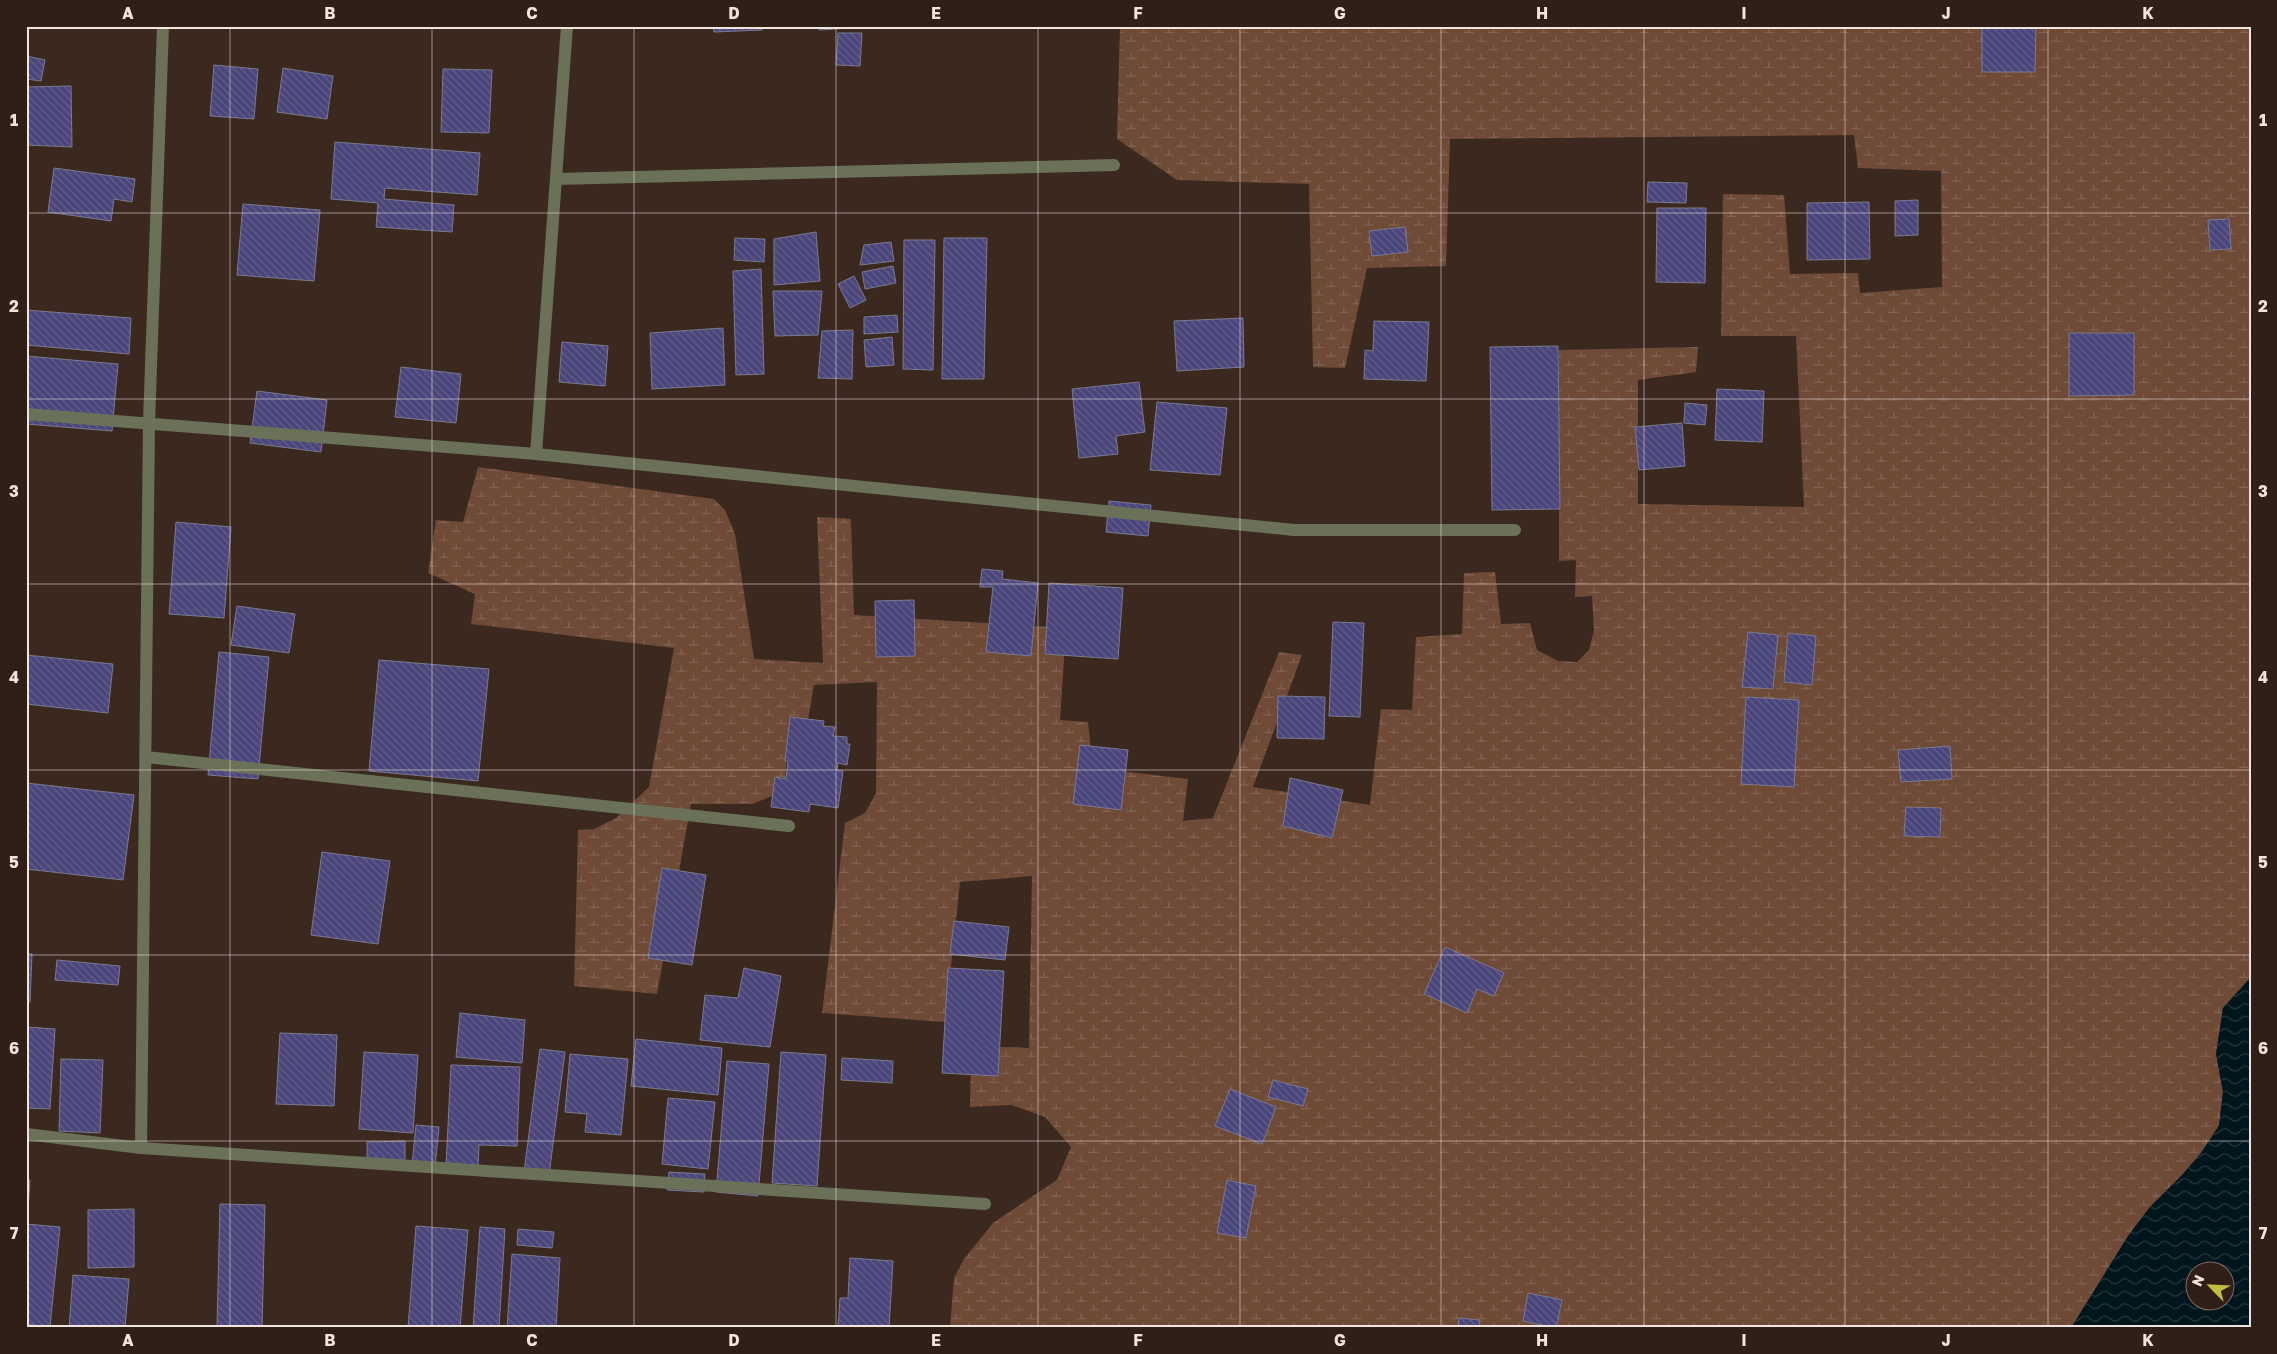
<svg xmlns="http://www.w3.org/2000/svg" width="2277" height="1354" viewBox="0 0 2277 1354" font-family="'Golos Text',sans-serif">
	<defs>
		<pattern id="wetland-marsh" width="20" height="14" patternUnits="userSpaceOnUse" patternTransform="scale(1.25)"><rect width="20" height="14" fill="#6e4a37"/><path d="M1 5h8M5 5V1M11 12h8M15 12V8" fill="none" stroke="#836454"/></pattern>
		<pattern id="water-waves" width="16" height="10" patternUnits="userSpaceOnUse" patternTransform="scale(1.25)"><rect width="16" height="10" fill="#00161c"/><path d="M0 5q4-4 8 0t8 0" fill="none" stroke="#26383d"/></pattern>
		<pattern id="building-back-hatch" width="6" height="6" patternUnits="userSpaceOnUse" patternTransform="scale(1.25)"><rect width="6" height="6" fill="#4a457a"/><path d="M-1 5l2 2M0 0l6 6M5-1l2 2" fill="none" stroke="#64608c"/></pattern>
	</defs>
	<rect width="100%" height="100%" fill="#3b2920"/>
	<path fill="url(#wetland-marsh)" d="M1120,26h1131v951l-28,31 -7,46 7,38 -4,33 -18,28 -18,21 -33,33 -22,29 -57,92h-1121l4,-50 10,-19 29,-36 64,-43 14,-33 -26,-30 -34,-12 -41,2 1,-61 58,2 3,-172 -72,6 -15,140 -123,-9 23,-190 20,-10 11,-20 1,-111 -63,3 -9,52 -18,3 -2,51 -33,13h-61l-34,190 -83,-8 4,-156 16,-1 22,-11 33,-31 25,-139 -203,-24 4,-30 -47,-21 8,-53 27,2 15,-55 236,32 11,11 10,24 19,125 69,4 -6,-146 34,2 3,96 212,13 -6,92 28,2 5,46 95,11 -5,42 30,-3 66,-166 23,3 -49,132 117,18 11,-96 31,1 4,-73 46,-3 2,-61 31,-1 6,52 29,-1 7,27 21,11 19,1 12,-12 5,-20 -2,-34 -17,1 1,-37 -17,1v-211l139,-3 -2,25 -58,8v124l166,3 -8,-171h-75l2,-142 61,1 6,79 68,-1 2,20 82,-6 -1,-116 -83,-3 -4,-33 -404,4 -4,127 -79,2 -22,100 -32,-1 -4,-183 -132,-4 -60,-41z"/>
	<path fill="url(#water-waves)" fill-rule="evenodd" d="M2251,977v351h-180l57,-92 22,-29 33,-33 18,-21 18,-27 4,-34 -7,-38 7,-46zM2194,1272h30v30h-30z"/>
	<path fill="url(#building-back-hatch)" stroke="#7b7a8f" d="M713,26h49v4l-48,2z
		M819,26h50v1l-50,3z
		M1982,26h54l-1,46h-53z
		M838,33h24l-2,33 -24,-1z
		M26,56l19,4 -4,21 -15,-2z
		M214,65l44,4 -4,50 -44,-3z
		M283,68l50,8 -6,43 -50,-7z
		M443,69l49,1 -3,63 -48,-1z
		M71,86l1,61 -46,-2v-58z
		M335,142l145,11 -3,42 -92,-7 -1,11 70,6 -2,27 -76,-5 2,-24 -47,-4z
		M54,168l81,11 -3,23 -18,-3 -3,22 -63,-9z
		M1648,182l39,1 -1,20 -39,-1z
		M1918,200v35l-23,1v-35z
		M1869,202l1,57 -63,1v-57z
		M243,204l77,6 -6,71 -77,-6z
		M1657,208h49l-1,75 -49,-1z
		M2229,219l2,30 -21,1 -2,-30z
		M1405,227l3,25 -36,4 -3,-25z
		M816,232l4,49 -46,4v-46z
		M735,238l30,1 -1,23 -30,-2z
		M944,238h43l-3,141h-42z
		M904,240h31l-2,130 -30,-1z
		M891,242l3,19 -34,4 4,-20z
		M893,266l3,17 -31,6 -3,-17z
		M761,269l3,105 -28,1 -3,-104z
		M854,276l12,24 -16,8 -12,-24z
		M773,291h49l-4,44 -43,1z
		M26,310l105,8 -2,36 -103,-9z
		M897,315l1,17 -34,2v-17z
		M1243,318l1,49 -67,4 -3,-50z
		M1374,321l55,1 -3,59 -62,-2 1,-29 8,1z
		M723,328l2,57 -73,4 -2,-56z
		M853,330l-1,49 -34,-1 4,-47z
		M2069,333h65v62l-65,1z
		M892,337l2,28 -28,2 -2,-27z
		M562,342l46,4 -3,40 -46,-4z
		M1558,346l2,163 -68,1 -2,-163z
		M26,356l92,8 -6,67 -86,-7z
		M401,367l60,7 -5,49 -61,-6z
		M1139,382l6,50 -29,4 2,18 -39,4 -7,-69z
		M1717,389l47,2 -2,51 -47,-2z
		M257,391l70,9 -6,52 -71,-9z
		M1157,402l70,6 -7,67 -70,-5z
		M1685,403l22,2 -2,20 -21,-2z
		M1682,423l3,43 -46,4 -4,-43z
		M1109,501l42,4 -3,31 -42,-4z
		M176,522l55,5 -7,91 -55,-4z
		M982,569l21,2 -1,8 36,4 -7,73 -45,-4 7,-65h-13z
		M1049,583l74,5 -5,71 -73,-5z
		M914,600l1,56 -39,1 -1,-56z
		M237,606l58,8 -6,39 -58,-8z
		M1333,622l31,1 -4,94 -31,-1z
		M1748,632l30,3 -5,54 -31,-2z
		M1788,633l28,3 -4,49 -28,-3z
		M219,652l50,5 -11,122 -50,-4z
		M26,655l87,9 -5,49 -82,-9z
		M379,660l110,9 -11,112 -109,-10z
		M1278,696l47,1 -1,42 -47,-1z
		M1746,697l53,3 -5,87 -53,-3z
		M790,717l34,4 -1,5 12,1 -2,9 14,1v7h3l-3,21 -9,-2 -1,7 6,1 -5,37 -28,-4 -1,8 -38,-5 4,-30 11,2 2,-18h-3z
		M1080,745l48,5 -7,60 -48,-6z
		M1950,746l2,33 -51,3 -3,-32z
		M1290,778l53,12 -11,48 -49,-12z
		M26,783l108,12 -11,85 -97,-11z
		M1906,807l35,1 -1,29 -36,-1z
		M322,852l68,9 -12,83 -67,-9z
		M662,868l44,7 -14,90 -44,-7z
		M954,921l55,6 -4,33 -55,-6z
		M1445,947l59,26 -10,23 -17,-7 -10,24 -43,-19z
		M26,954h6l-2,48h-4z
		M57,960l63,6 -2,19 -63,-5z
		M744,968l37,8 -11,71 -70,-7 5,-45 33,3z
		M948,968l56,3 -6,105 -56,-3z
		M460,1013l65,7 -3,43 -66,-6z
		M26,1027l29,2 -5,80 -24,-1z
		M280,1033l57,2 -3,71 -58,-2z
		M636,1039l86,9 -4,47 -87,-9z
		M540,1049l25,3 -16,123 -25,-3z
		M364,1052l54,3 -5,78 -54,-4z
		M781,1052l45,3 -9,131 -45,-3z
		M570,1054l58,5 -7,76 -36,-3 2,-18 -22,-2z
		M842,1058l51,3 -1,22 -51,-3z
		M61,1059l42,1 -3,73 -41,-2z
		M727,1061l42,3 -11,132 -42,-4z
		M451,1065l69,2 -3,79 -38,-1 -1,22 -32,-1z
		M1273,1080l35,9 -5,17 -35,-9z
		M1230,1089l46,18 -14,37 -47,-18z
		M668,1098l47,4 -7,67 -46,-5z
		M416,1125l23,2 -4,40 -23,-2z
		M405,1141v25l-38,1v-25z
		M669,1172l36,2 -1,18 -37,-2z
		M26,1179l4,1 -2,30h-2z
		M1227,1180l29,6 -10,52 -29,-5z
		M220,1204l45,1 -3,123h-45z
		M134,1209v58l-46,1v-58z
		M26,1224l34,3 -10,100 -24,-3z
		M416,1226l52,4 -8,98h-52z
		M480,1227l25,2 -6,99h-26z
		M518,1229l36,3 -2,16 -35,-3z
		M512,1254l48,4 -4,70h-49z
		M850,1258l43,3 -4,67h-51l2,-30h8z
		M73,1275l56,4 -4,49h-56z
		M1528,1293l34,7 -6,28 -33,-7z
		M1459,1318l21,2 -1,8h-21z"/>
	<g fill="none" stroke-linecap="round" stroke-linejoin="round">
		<path stroke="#6b7158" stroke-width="12" d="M556,179l558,-14
			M26,414l510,40 758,76h221
			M536,454l31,-428
			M146,757l643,69
			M26,1134l115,14 844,56
			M141,1148l8,-725 14,-397"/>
	</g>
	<path fill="none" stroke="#f0e4de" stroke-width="1" stroke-opacity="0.55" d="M230,26v1302M432,26v1302M634,26v1302M836,26v1302M1038,26v1302M1240,26v1302M1441,26v1302M1644,26v1302M1845,26v1302M2048,26v1302M26,213h2225M26,399h2225M26,584h2225M26,770h2225M26,955h2225M26,1141h2225"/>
	<rect width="2277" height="1354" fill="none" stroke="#301f16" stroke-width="55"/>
	<g transform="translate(2210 1286) rotate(294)"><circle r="24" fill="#301f16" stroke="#7d6e66"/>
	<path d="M0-4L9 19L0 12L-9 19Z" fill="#c0be40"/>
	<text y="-8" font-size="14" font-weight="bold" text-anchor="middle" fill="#f0e4de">N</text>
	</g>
	<rect x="28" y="28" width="2222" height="1298" fill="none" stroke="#f0e4de" stroke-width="2"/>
	<g font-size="16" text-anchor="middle" font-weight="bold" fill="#f0e4de">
		<text x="128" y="19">A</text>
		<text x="330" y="19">B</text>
		<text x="532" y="19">C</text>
		<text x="734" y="19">D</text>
		<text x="936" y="19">E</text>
		<text x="1138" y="19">F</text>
		<text x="1340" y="19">G</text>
		<text x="1542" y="19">H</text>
		<text x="1744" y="19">I</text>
		<text x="1946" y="19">J</text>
		<text x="2148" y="19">K</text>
		<text x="14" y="126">1</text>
		<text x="2263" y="126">1</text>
		<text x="14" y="312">2</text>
		<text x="2263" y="312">2</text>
		<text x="14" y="497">3</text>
		<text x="2263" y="497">3</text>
		<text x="14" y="683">4</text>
		<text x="2263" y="683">4</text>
		<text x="14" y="868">5</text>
		<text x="2263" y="868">5</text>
		<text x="14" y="1054">6</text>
		<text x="2263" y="1054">6</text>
		<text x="14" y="1239">7</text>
		<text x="2263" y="1239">7</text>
		<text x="128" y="1346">A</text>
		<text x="330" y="1346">B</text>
		<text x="532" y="1346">C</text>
		<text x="734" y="1346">D</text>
		<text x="936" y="1346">E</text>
		<text x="1138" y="1346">F</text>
		<text x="1340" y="1346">G</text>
		<text x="1542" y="1346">H</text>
		<text x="1744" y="1346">I</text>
		<text x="1946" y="1346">J</text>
		<text x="2148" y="1346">K</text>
	</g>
</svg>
